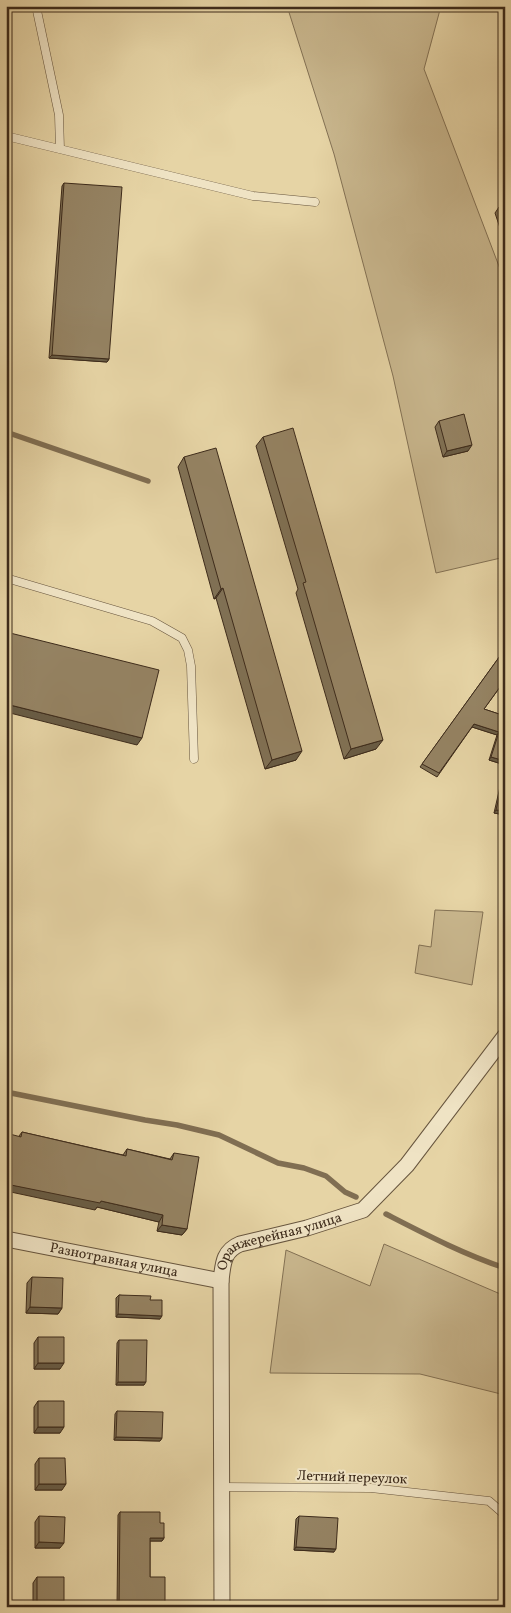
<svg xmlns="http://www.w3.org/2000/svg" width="511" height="1613" viewBox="0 0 511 1613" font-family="Vollkorn,serif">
	<rect width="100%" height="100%" fill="#e6d4a5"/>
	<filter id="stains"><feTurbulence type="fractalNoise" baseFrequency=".004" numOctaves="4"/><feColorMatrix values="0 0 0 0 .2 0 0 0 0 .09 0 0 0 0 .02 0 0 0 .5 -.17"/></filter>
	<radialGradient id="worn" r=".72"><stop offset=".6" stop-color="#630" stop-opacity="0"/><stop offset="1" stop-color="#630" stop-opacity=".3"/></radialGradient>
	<path fill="#c9b78e" stroke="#837154" d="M287,6h154l-17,63 81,213v275l-69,16 -43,-197 -59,-222z
		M435,910l48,2 -11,73 -57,-12 4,-28 12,2z
		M384,1244l121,52v99l-85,-21 -150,-1 16,-123 84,36z"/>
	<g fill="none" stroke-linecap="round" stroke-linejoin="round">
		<path stroke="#806e52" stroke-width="5.5" d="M6,432l142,49
			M6,1092l139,28 32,5 42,10 59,28 26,5 22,8 19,16 11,5
			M386,1214c39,20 77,40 119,54"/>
		<g stroke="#67553e" stroke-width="9">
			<path id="service" d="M36,6l23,109 1,34
				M6,136l247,60 62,6
				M6,578l146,43 30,17 6,12 3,16 3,93
				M222,1487l149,1 118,13 16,14"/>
		</g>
		<g stroke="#67553e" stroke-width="17">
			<g id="minor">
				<path id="s1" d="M6,1239l215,42"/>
				<path id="s2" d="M222,1607l-1,-326c2,-17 2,-30 19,-37l67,-16 56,-18 44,-45 98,-129"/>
			</g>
		</g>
		<use href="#service" stroke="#efe3c4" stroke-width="8"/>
		<use href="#minor" stroke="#efe3c4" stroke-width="15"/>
	</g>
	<path fill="#807155" stroke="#3d2b1b" d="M64,183l45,176 -2,3 -58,-4 13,-172z
		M505,206v27l-3,1 -7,-21 4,-6z
		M439,421l29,30 -25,6 -8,-30z
		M263,437l113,312 -32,10 -48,-166 2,-4 -42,-143z
		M184,457l112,303 -31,9 -49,-171 -2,1 -36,-132z
		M505,649v35l-2,-1 -19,26 21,7v49l-16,-5 8,-25 -25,-8 -35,50 -17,-10z
		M505,765v50l-11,-2z
		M22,1132l101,23 4,-6 43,10 4,-6 13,76 -5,6 -25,-4 2,-9 -62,-15 -2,3 -76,-74z
		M32,1277l30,31 -4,6 -32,-1 1,-30z
		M119,1295l31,5 10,19 -44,-2v-19z
		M38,1337l22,32h-26v-26z
		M119,1340l25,45h-28l1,-42z
		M38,1401l22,32h-26v-26z
		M117,1411l45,27 -2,3 -46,-1 1,-26z
		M39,1458l23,32h-27v-26z
		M120,1512l40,11 4,15 -2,3h-12v36l15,30h-48l1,-92z
		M39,1516l21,32h-25v-26z
		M299,1516l35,36 -40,-2 2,-31z
		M37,1577l27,24 -3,6h-28v-24z"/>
	<path fill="#685c45" stroke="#3d2b1b" d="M52,355l57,4 -2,3 -58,-4z
		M472,445l-4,6 -25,6 4,-6z
		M223,588l-7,10 -2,1 7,-10z
		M6,704l136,34 -5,7 -131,-33z
		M474,724l25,8 -2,3 -25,-8z
		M383,740l-7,9 -32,10 7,-10z
		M302,751l-6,9 -31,9 7,-9z
		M491,757l14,4v4l-16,-5z
		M496,810l9,1v4l-11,-2z
		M6,1184l95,17 62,14 -4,7 -62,-15 -2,3 -89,-19z
		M162,1225l25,4 -5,6 -25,-4z
		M30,1307l32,1 -4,6 -32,-1z
		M118,1314l44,2 -2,3 -44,-2z
		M38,1363h26l-4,6h-26z
		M118,1382h28l-2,3h-28z
		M38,1427h26l-4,6h-26z
		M116,1437l46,1 -2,3 -46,-1z
		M39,1484h27l-4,6h-27z
		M150,1538h14l-2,3h-14z
		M39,1542l25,1 -4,5h-25z
		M296,1547l40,2 -2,3 -40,-2z
		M64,1601l-3,6h-27l3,-5z"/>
	<path fill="#958363" stroke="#3d2b1b" d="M64,183l58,4 -13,172 -57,-4z
		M505,206v19l-6,-18z
		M464,414l8,31 -25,6 -8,-30z
		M293,428l90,312 -32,9 -48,-166 3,-1 -43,-145z
		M216,448l86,303 -30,9 -49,-172 -2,1 -37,-132z
		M6,632l153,38 -17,68 -136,-34z
		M505,649v31l-21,29 21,7v45l-14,-4 8,-25 -25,-8 -35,49 -17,-9z
		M505,771v40l-9,-1z
		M22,1132l104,24 1,-7 45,11 2,-7 25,4 -12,72 -25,-4 1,-10 -62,-14 -1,2 -94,-19v-51l15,4z
		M32,1277l31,1 -1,30 -32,-1z
		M119,1295l32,1 -1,4h12v16l-44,-2z
		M38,1337h26v26h-26z
		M119,1340h28l-1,42h-28z
		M38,1401h26v26h-26z
		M117,1411l46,1 -1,26 -46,-1z
		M39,1458h26l1,26h-27z
		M120,1512h40v11h4v15h-14v39h15v30h-46z
		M39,1516l26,1 -1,26 -25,-1z
		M299,1516l39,2 -2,31 -40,-2z
		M37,1577h27v24l-27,1z"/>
	<g text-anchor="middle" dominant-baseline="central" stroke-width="4" stroke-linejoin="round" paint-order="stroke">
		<g font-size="14" fill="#3d2b1b" stroke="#efe3c4">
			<text stroke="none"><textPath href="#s2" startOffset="406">Оранжерейная улица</textPath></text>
			<text stroke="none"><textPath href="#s1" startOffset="110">Разнотравная улица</textPath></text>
			<text transform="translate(352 1478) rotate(2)">Летний переулок</text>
		</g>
	</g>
	<rect width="511" height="1613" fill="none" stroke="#e6d4a5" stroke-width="25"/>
	<rect x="8" y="8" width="496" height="1598" fill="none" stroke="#3d2b1b" stroke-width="2.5"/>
	<rect x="12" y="12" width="486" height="1588" fill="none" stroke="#3d2b1b"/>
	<rect width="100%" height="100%" filter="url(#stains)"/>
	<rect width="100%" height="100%" fill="url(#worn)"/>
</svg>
